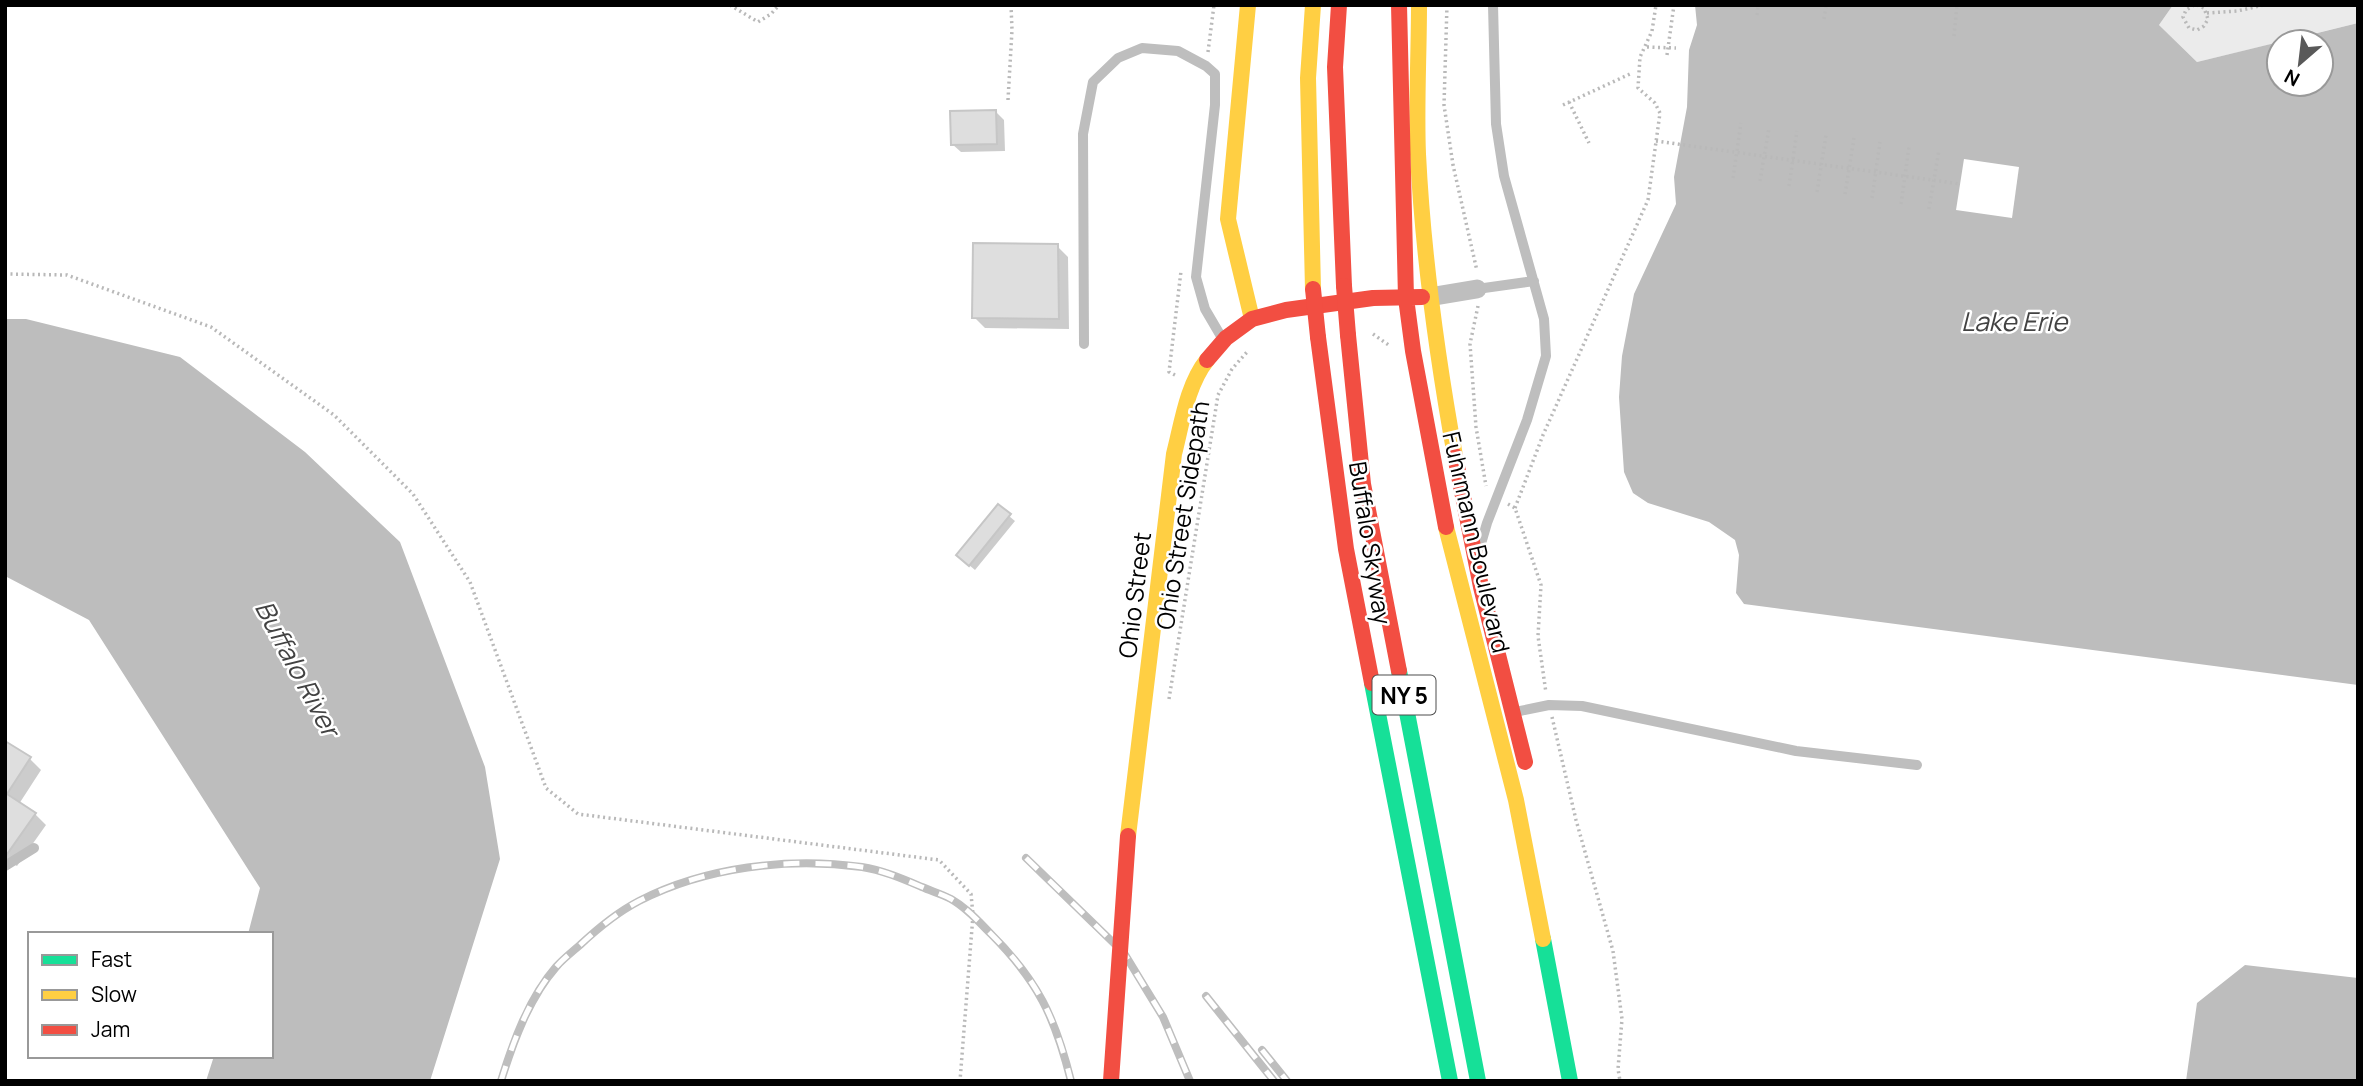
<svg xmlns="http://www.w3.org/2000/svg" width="2363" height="1086" viewBox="0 0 2363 1086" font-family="Manrope,sans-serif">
	<rect width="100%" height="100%" fill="#fff"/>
	<path fill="#ebebeb" d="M2173,5h185v18l-161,39 -38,-37z"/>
	<path fill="#bdbdbd" d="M1695,5h478l-14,20 38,37 82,-20v42h42v-42h-40l77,-19v662l-614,-81 -8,-11 3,-38 -4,-15 -26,-18 -61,-19 -15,-10 -9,-21 -5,-75 3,-41 12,-62 42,-90 -2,-27 13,-70 2,-57 8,-25z
		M5,319h21l154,38 125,95 95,90 85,225 15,92 -70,222h-224l8,-25h57v-122h-23l12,-46 -171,-268 -84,-44z
		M2245,965l113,13v103h-172l11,-78z"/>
	<path fill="#fff" d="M1964,159l55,8 -7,51 -56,-8z"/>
	<path fill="#0003" d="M996,112l8,8 1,31 -44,1 -9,-8z
		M1057,246l11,11 1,72 -84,-1 -11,-11z
		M998,507l17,14 -40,49 -12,-10z
		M8,744l22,15 11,11 -22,34 16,10 11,11 -29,41 -12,-7v-111z"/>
	<path fill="#dedede" stroke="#c6c6c6" stroke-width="2" d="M996,110l1,34 -46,1 -1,-34z
		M973,243l85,1 1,75 -87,-1z
		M998,504l13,10 -42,52 -13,-11z
		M5,741l26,16 -24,37 29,19 -31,44z"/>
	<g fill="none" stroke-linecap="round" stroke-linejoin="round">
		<path stroke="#b9b9b9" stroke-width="3.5" stroke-dasharray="2 3.5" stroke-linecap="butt" d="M730,5l28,17 13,-8 8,-9
			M1447,5l-3,100 9,60 24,106
			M2194,5l-8,5 -3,7 6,11 8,2 7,-4 4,-7 -4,-11 -7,-3
			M2207,13l30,-2 27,-6
			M1757,15l1,-10
			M1824,19l2,-14
			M1954,36l3,-31
			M1647,47l29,1
			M1208,52l6,-47
			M1667,55l7,-50
			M1008,100l4,-70 -1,-25
			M1569,102l20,41
			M1563,105l67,-31
			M1656,141l304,43
			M1733,178l8,-55
			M1760,181l9,-53
			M1789,186l8,-55
			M1817,192l9,-57
			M1845,194l9,-56
			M1872,198l8,-56
			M1901,204l8,-57
			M1929,209l10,-59
			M5,274l62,1 144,52 123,88 79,79 57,88 76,206 32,26 361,46 32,34 2,21 -13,166
			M1478,306l-8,38 6,83 10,59
			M1373,334l17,12
			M1175,375l-6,-3 12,-101
			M1508,504l7,4 26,77 -3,51 8,57
			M1515,508l28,-73 105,-235 12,-87 -5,-10 -17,-15 2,-31 12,-26 4,-26
			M1169,699l49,-304 14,-26 15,-17
			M1552,717l24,103 37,131 9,68 -4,50 2,12"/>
		<path stroke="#bebebe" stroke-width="10" d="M1477,289l57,-8
			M1084,344l-1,-210 10,-52 25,-24 24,-10 36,3 28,15 9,8v31l-19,172 9,32 17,29
			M1480,547l7,-24 40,-103 19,-64 -2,-37 -40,-143 -8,-52 -3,-119
			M1515,712l34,-7 33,1 214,45 121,14
			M5,866l29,-18"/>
		<path stroke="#bebebe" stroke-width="19" d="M1429,297l48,-8"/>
		<path stroke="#16e098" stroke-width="16" d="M1399,671l79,410
			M1372,683l78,398
			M1543,939l27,142"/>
		<path stroke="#ffcf43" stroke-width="16" d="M1248,5l-20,214 24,100
			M1313,5l-5,73 5,211
			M1419,5c0,50 -3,100 -1,149 5,102 19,202 37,302
			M1446,527l70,273 27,139
			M1128,836l46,-382c8,-31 13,-69 33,-94"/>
		<path stroke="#f24e42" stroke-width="16" d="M1339,5l-4,62 9,219
			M1399,5l7,293 7,53 33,176
			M1348,335l15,149 36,187
			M1318,337l28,212 26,134
			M1207,360l19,-22 26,-19 34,-9 87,-12 49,-1
			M1455,456l26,131 44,175"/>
		<g stroke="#bebebe" stroke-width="8">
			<path id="rail" d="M1026,858l98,95 39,64 27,64
				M1206,996l68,85
				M1262,1050l25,31
				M501,1081c12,-39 28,-83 55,-114 7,-8 16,-15 24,-22 17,-16 38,-33 59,-44 66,-34 149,-44 223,-34 20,3 41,12 60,20 9,4 20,7 29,12 16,9 28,23 40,35 47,47 64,83 80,147"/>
		</g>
		<use href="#rail" stroke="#fff" stroke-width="5" stroke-dasharray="16" stroke-linecap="butt"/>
		<path stroke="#f24e42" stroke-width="16" d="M1344,286l4,49
			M1313,289l5,48
			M1111,1081l17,-245"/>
	</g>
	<g text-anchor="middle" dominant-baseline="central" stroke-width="5" stroke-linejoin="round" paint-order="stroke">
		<rect fill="#fff" stroke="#4c4c4c" stroke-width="2" x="1372.5" y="675.5" width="63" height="39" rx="5"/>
		<g font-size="23" font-weight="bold" fill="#000">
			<text x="1404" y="695">NY 5</text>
		</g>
		<g font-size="24" fill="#000" stroke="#fff">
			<text transform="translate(1182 515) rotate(-81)">Ohio Street Sidepath</text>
			<text transform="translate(1477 542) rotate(77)">Fuhrmann Boulevard</text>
			<text transform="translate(1371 543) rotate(81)">Buffalo Skyway</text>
			<text transform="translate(1134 595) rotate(-83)">Ohio Street</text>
		</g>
		<g font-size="26" font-style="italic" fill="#424242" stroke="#fff">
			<text x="2014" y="321">Lake Erie</text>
			<text transform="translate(298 668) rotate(62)">Buffalo River</text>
		</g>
	</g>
	<rect width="2363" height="1086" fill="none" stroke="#000000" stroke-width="14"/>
	<rect x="28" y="932" width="245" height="126" fill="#ffffff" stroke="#999999" stroke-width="2"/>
	<rect x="42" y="955" width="35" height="10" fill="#16e098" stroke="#999999" stroke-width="2"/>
	<text x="91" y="967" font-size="21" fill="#000000">Fast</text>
	<rect x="42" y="990" width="35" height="10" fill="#ffcf43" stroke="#999999" stroke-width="2"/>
	<text x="91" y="1002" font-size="21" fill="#000000">Slow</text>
	<rect x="42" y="1025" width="35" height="10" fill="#f24e42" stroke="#999999" stroke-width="2"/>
	<text x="91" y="1037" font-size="21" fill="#000000">Jam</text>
	<g transform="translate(2300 63) rotate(208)"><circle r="33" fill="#ffffff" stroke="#999999" stroke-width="2"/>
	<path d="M0-5L12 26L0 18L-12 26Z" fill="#595959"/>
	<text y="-10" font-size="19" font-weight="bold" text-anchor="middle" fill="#000000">N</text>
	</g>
</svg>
